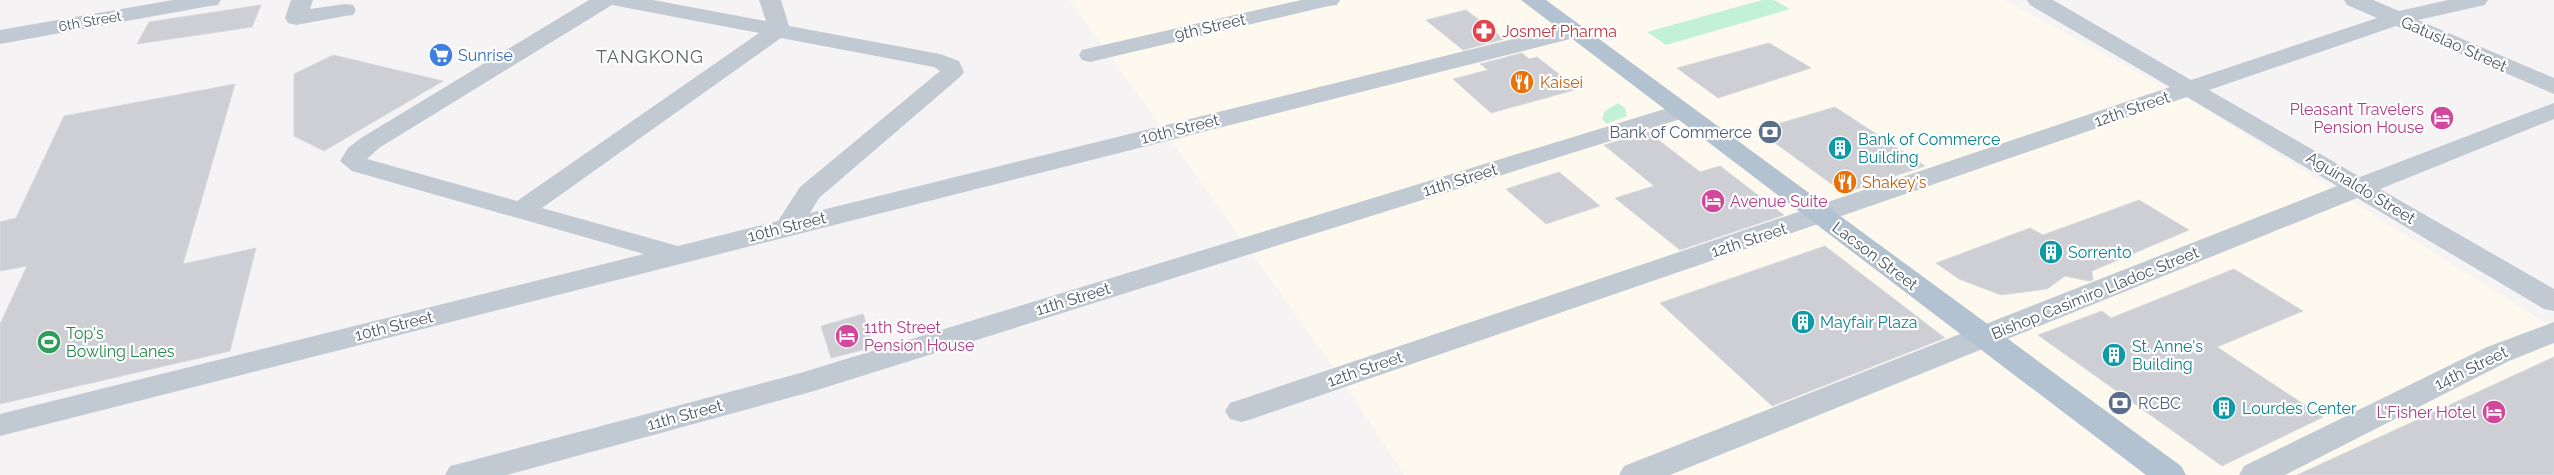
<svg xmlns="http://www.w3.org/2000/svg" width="2554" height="475" viewBox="0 0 2554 475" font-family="Raleway,sans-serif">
	<rect width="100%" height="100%" fill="#f5f3f3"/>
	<path fill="#fdf9ef" d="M1070,0h935l195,106 354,222v147h-1150l-67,-103z"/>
	<path fill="#c3f1d5" d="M1762,0h12l16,9 -124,36 -19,-13z
		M1618,103l7,5 2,8 -21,8 -4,-6 3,-7z"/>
	<path fill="#cdcfd5" stroke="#d7d9de" d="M261,5l-9,22 -115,17 12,-22z
		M1466,10l38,29 -41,11 -37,-30z
		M1769,43l42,25 -93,30 -41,-30z
		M1522,53l7,6 8,-2 41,32 -87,24 -38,-34 35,-9 -8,-6z
		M333,55l110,26 -119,70 -30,-15v-62z
		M235,84l-52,180 73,-16 -26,103 -230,53v-80l27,-58 -27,5v-49l16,-4 48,-102z
		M1835,107l90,59 -81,27 -87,-63z
		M1648,132l52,40 20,-6 64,49 -104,35 -65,-52 39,-12 -50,-41z
		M1559,172l41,34 -54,18 -40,-35z
		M2139,200l50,30 -97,41 1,9 -4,1 -24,-5 -18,13 -46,6 -42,-16 -23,-16 94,-35 13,7z
		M1825,246l120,92 -173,68 -112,-103z
		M2234,269l69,42 -86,36 106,70 -101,49 -184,-131 64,-24 9,7z
		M863,314l11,33 -43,11 -10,-32z
		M2554,357v118h-257z"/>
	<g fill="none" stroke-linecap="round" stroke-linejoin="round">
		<path fill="#c1cad2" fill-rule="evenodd" d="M173,0h48l-3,5 -8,1 -210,38v-14z
			M291,0h22l-3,9 35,-5 8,1 3,5 -3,5 -8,1 -49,9 -8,-2 -3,-5z
			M589,0h64l113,21 -7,-21h22l8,26 151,28 19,7 5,11 -4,5 -141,121 -9,15 764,-189 8,2 3,5 -3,5 -1582,400v-22l644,-160 -292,-83 -12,-10 8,-13 13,-10zM612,5l147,28 -242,168 -150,-42 12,-11zM781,38l153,29 6,4 -140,116 -22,34 -100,25 -136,-38z
			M1301,0h39l-3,5 -8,1 -239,56 -8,-2 -3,-5 3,-5 8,-2z
			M2027,0h26l138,80 186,-62 -30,-13 -3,-5h29l26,11 49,-11h40l-3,5 -67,15 136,58v16l-158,-68 -187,64 151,87 194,-74v16l-174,70 174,100v22l-10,-2 -187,-111 -687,277h-51l5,-9 713,-280 -150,-89 -935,322 -11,3 -11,-3 -5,-8 5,-8 940,-316 -140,-82z
			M1681,104l9,2 3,5 -3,5 -876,275 -307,84h-62l5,-9 12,-3 335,-89z
			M2554,322v21l-45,18 -224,114h-46l5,-9 243,-119z"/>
		<path fill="#b3c2d1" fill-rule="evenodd" d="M1521,0h25l635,466 5,9h-40z"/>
	</g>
	<defs>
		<g id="pharmacy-disc" transform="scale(1.25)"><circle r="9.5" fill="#e0444e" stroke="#fff"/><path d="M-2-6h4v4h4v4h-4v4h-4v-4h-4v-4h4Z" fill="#fff"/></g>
		<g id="supermarket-disc" transform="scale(1.25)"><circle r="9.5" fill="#3f7fe0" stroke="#fff"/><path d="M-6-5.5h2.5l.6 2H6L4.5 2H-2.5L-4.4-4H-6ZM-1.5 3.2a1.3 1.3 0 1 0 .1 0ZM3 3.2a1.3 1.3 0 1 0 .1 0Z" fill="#fff"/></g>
		<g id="restaurant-disc" transform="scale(1.25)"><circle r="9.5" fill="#e8710a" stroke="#fff"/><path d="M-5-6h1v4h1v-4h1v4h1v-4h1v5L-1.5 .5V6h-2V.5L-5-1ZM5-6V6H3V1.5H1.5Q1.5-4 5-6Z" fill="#fff"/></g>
		<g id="hotel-disc" transform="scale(1.25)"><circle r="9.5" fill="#d1479c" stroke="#fff"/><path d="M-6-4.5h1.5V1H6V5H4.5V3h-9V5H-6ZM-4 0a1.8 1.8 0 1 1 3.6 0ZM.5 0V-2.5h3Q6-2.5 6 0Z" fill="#fff"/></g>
		<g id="bank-disc" transform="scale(1.25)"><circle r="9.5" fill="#5c6f8a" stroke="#fff"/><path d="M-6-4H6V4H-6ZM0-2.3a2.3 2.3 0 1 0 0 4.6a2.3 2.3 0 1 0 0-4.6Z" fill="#fff"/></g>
		<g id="building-disc" transform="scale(1.25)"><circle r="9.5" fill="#0f9aa8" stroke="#fff"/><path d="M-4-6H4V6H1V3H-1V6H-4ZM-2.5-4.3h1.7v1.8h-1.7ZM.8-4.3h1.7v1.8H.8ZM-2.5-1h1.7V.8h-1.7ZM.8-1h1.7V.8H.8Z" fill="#fff"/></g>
		<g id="stadium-disc" transform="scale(1.25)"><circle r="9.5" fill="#2e9e5b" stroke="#fff"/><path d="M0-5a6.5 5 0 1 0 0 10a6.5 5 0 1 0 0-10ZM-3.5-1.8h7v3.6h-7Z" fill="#fff"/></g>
	</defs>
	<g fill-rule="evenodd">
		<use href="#pharmacy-disc" x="1484" y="31"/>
		<use href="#supermarket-disc" x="441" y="55"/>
		<use href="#restaurant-disc" x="1522" y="82"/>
		<use href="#hotel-disc" x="2442" y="118"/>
		<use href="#bank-disc" x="1770" y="132"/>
		<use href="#building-disc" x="1840" y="148"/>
		<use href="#restaurant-disc" x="1845" y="182"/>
		<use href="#hotel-disc" x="1713" y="201"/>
		<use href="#building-disc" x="2051" y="252"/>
		<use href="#building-disc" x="1803" y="322"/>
		<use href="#hotel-disc" x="847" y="336"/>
		<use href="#stadium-disc" x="49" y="342"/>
		<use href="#building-disc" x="2114" y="355"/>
		<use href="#bank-disc" x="2120" y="403"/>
		<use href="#building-disc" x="2224" y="408"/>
		<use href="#hotel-disc" x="2494" y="412"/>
	</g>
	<g text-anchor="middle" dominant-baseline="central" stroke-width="4.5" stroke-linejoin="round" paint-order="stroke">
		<g font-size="14" fill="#4a5661" stroke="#fff">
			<text transform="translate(90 21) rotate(-10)">6th Street</text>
		</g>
		<g font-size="16" fill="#4a5661" stroke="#fff">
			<text transform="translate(1210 27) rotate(-13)">9th Street</text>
			<text transform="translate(2454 44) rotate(24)">Gatuslao Street</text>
			<text transform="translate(2132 109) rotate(-19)">12th Street</text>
			<text transform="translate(1180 129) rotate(-14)">10th Street</text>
			<text transform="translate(1460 180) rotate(-17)">11th Street</text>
			<text transform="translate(2361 188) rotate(31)">Aguinaldo Street</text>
			<text transform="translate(787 227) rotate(-14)">10th Street</text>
			<text transform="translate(1749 240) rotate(-18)">12th Street</text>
			<text transform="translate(1875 256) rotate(37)">Lacson Street</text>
			<text transform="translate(2095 293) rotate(-22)">Bishop Casimiro Lladoc Street</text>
			<text transform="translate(1073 299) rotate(-17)">11th Street</text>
			<text transform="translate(394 326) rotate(-14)">10th Street</text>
			<text transform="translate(2471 368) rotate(-26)">14th Street</text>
			<text transform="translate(1365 369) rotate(-19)">12th Street</text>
			<text transform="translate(685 415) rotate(-15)">11th Street</text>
		</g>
		<g font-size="16" fill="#be3a42" stroke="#fff" text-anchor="start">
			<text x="1502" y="31">Josmef Pharma</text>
		</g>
		<g font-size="16" fill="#366cbe" stroke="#fff" text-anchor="start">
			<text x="458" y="55">Sunrise</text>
		</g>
		<g font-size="16" fill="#c56008" stroke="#fff" text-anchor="start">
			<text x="1540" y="82">Kaisei</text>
			<text x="1862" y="182">Shakey's</text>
		</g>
		<g font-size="16" fill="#b23c85" stroke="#fff" text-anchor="end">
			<text x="2424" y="109">Pleasant Travelers<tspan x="2424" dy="18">Pension House</tspan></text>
			<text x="1730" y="201" text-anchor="start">Avenue Suite</text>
			<text x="864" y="327" text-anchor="start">11th Street<tspan x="864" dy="18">Pension House</tspan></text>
			<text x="2476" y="412">L'Fisher Hotel</text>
		</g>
		<g font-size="16" fill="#4e5e75" stroke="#fff" text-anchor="end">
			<text x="1752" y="132">Bank of Commerce</text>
			<text x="2138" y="403" text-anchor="start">RCBC</text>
		</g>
		<g font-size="16" fill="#0d838f" stroke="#fff" text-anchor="start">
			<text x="1858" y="139">Bank of Commerce<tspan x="1858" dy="18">Building</tspan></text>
			<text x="2068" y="252">Sorrento</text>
			<text x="1820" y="322">Mayfair Plaza</text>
			<text x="2132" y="346">St. Anne's<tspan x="2132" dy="18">Building</tspan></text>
			<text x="2242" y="408">Lourdes Center</text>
		</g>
		<g font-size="16" fill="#27864d" stroke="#fff" text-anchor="start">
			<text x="66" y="333">Top's<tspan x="66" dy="18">Bowling Lanes</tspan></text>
		</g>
		<g font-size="18" letter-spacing="1" fill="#5f6368" stroke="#fff">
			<text x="650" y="56">TANGKONG</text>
		</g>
	</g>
</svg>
